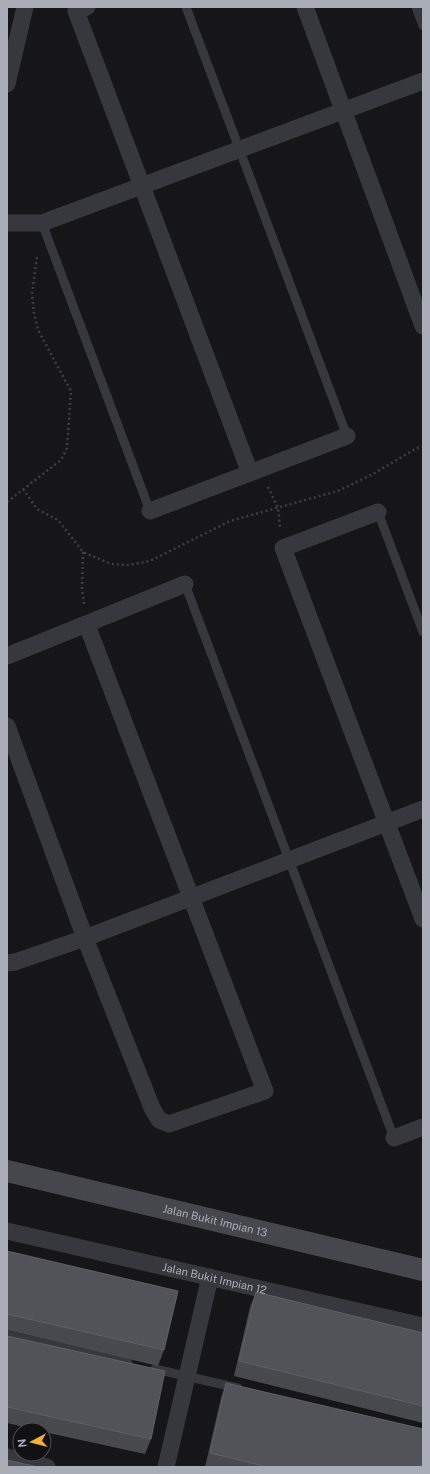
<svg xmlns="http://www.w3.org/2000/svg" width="430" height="1474" viewBox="0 0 430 1474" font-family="'Public Sans',sans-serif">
	<rect width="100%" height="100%" fill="#161618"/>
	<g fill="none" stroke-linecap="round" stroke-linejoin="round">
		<path stroke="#3d3f44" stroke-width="2.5" stroke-dasharray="2 3" stroke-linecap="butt" d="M268,487l10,21 2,19
			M23,489l14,20 21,11 25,32 28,12 18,1 21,-4 80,-40 108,-30 35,-17 44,-26 6,-1
			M7,502l54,-42 6,-12 4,-57 -33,-61 -4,-17 -2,-19 5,-38
			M83,552l-1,36 2,16"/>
		<path stroke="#37383d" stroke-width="9" d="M186,7l161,429
			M416,7l7,19
			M42,223l108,288
			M378,512l45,120
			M185,584l209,554
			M7,1335l121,28
			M155,1369l83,19"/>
		<g stroke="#37383d" stroke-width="17">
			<path d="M87,7l-11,4 174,462"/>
			<path d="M305,7l118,319"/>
			<path d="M7,84l18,-77"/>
			<path d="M7,223h35l381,-142"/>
			<path d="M150,511l197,-75"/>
			<path d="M378,512l-95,36 140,371"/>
			<path d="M7,656l178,-72"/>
			<path d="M7,726l78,212 67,170 7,12 10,4 96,-33 -178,-466"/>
			<path d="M7,963l8,-1 70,-24 338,-129"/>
			<path d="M394,1138l29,-11"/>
			<path id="s1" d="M7,1231l416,95"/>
			<path d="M7,1457l40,10"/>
			<path d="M166,1467l44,-190"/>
		</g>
		<path stroke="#45474d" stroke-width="22" id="s2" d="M7,1171l416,99"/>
	</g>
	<path fill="#47494d" d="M7,1251l157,99 -6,16 -151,-36z
		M256,1292l167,41v90l-189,-47 16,-69z
		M7,1336l144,103 -6,15 -101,-22v-2h-7l-30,-7z
		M226,1383l197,84h-218l16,-69z"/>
	<path fill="#525359" stroke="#5f6168" d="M7,1251l171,40 -14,59 -157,-36z
		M256,1292l167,41v73l-184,-45z
		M7,1336l158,35 -14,68 -144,-32z
		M226,1383l197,46v38h-155l-58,-14z
		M7,1460l31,7h-31z"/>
	<g text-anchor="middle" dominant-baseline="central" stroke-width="3" stroke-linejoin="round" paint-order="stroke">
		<g font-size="11" fill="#a8adb8" stroke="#111113">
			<text stroke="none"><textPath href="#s2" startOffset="214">Jalan Bukit Impian 13</textPath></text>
			<text stroke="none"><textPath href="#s1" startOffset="213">Jalan Bukit Impian 12</textPath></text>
		</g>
	</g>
	<rect width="430" height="1474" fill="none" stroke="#a8adb8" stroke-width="16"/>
	<g transform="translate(32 1442) rotate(263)"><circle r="19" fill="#111113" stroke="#4d4f55"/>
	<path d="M0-3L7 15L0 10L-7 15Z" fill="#f2b134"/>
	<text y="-6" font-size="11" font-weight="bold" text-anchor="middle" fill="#a8adb8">N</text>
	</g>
</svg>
